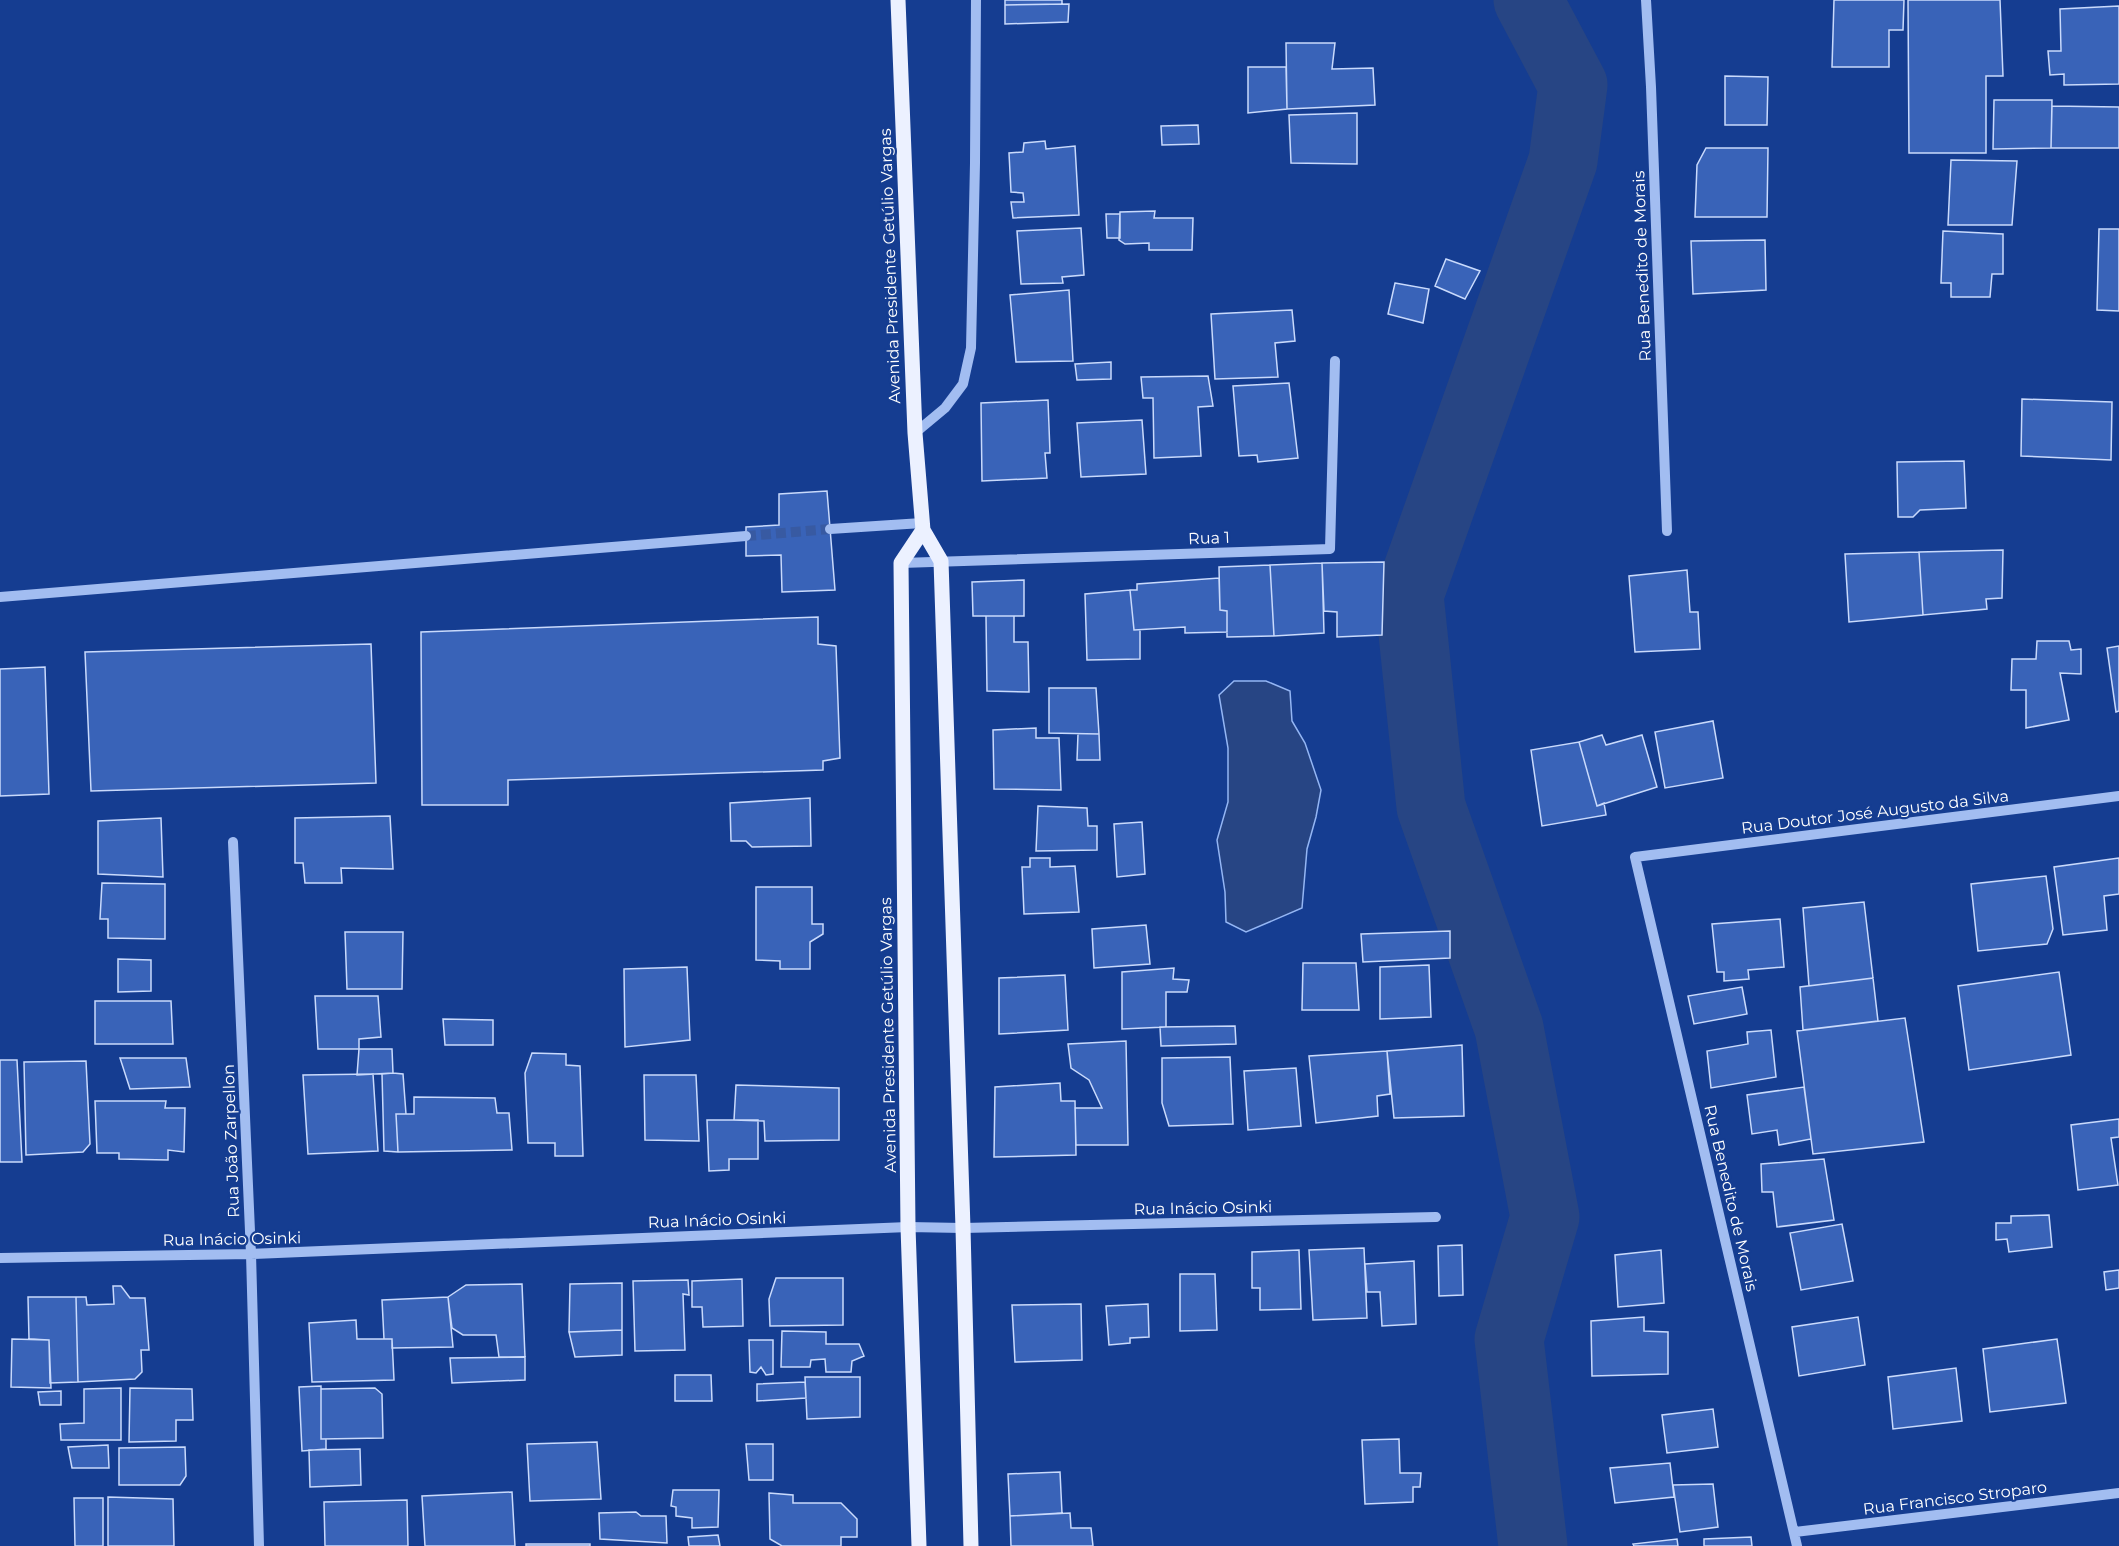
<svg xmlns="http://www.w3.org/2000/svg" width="2119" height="1546" viewBox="0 0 2119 1546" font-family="Montserrat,sans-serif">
	<rect width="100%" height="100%" fill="#153d91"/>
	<path fill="#274584" stroke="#94b6f4" stroke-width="1.5" d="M1234,681h32l24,10 2,30 13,22 16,47 -5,27 -9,32 -5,59 -56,24 -20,-10 -1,-30 -8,-52 11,-38v-54l-9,-53z"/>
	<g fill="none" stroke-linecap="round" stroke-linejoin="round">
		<path stroke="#274584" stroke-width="69" d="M1528,0l45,85 -10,76 -154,434 22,212 78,221 36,189 -36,122 24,207"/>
	</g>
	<path fill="#3963b8" stroke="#c9dafc" stroke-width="1.5" d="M1005,0h57v4l-57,1z
		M1834,0h70l-1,30h-14v37h-57z
		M1908,0h92l3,76h-17v77h-77z
		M1069,4l-1,18 -63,2v-19z
		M2119,6v78l-55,1v-11l-14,1 -2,-24h13l-1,-42z
		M1286,43h49l-3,26 41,-1 2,37 -88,4z
		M1248,67h38l1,42 -39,4z
		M1725,76l43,1 -1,48h-42z
		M1994,100h58l-1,48 -58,1z
		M2052,106l67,1v41h-68z
		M1357,113v51l-66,-1 -2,-48z
		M1198,125l1,19 -37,1 -1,-19z
		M1045,141l1,8 29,-3 4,69 -66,3 -2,-16h13l-1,-9 -12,-1 -2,-39 14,-1 1,-9z
		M1706,148h62l-1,69h-72l2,-52z
		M1951,160l66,1 -5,64h-64z
		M1155,211l-1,7h39l-1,32h-43v-7l-24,1 -6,-4 1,-28z
		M1106,214h14v24h-13z
		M1081,228l3,47 -22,2 1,6 -42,1 -4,-53z
		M2099,229h20v82l-22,-1z
		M1943,231l60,3v40h-11l-2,23h-39v-14h-10z
		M1765,240l1,50 -73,4 -2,-53z
		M1446,259l34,12 -15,28 -30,-13z
		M1395,283l34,6 -6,34 -35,-9z
		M1069,290l4,71 -57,1 -6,-67z
		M1292,310l3,31 -20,2 3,34 -63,2 -4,-65z
		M1111,362v17l-34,1 -2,-16z
		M1208,376l5,30 -15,1 3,49 -47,2 -1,-60h-10l-2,-21z
		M1289,383l9,75 -40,4 -1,-7 -18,1 -6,-70z
		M2022,399l90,3 -1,58 -90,-4z
		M1048,400l2,53h-5l2,25 -65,3 -1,-78z
		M1142,420l4,54 -65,3 -4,-54z
		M1964,461l2,47 -46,2 -7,7h-15l-1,-55z
		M827,491l8,99 -53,2 -1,-37 -35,1v-29l33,-2v-31z
		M2003,550l-1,48 -16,1 1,10 -64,6 -4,-63z
		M1919,552l4,63 -74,7 -4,-68z
		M1384,562l-2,73 -45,2v-25l-13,-1 -2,-48z
		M1322,563l2,70 -50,3 -4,-71z
		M1270,565l4,71 -47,1v-26l-7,-1 -1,-43z
		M1687,570l3,42h8l2,37 -65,3 -6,-76z
		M1219,578l1,32 7,1v21l-42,1v-6l-51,3 -4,-40h7v-6z
		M1024,580v36h-51l-1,-34z
		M1130,590l4,40h6v29l-53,1 -2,-66z
		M986,616h28v26h14l1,50 -42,-1z
		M818,617v27l18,2 4,112 -17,3v9l-315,10v25h-86l-1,-173z
		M2037,641h32l2,9 10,-1v25l-21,-1 9,47 -43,8v-38h-15l1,-31h24z
		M371,644l5,139 -285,8 -6,-139z
		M2119,646v65l-3,1 -9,-64z
		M45,667l4,127 -49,2v-127z
		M1049,688h47l3,46 -50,-1z
		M1713,721l10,57 -58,10 -10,-56z
		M1036,728v10h23l2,52 -67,-1 -1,-59z
		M1078,734h21l1,26h-23z
		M1602,735l4,10 36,-10 15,52 -60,19 -18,-64z
		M1579,742l18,64 7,-3 2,12 -64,11 -11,-76z
		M810,798l1,48 -59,1 -6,-6h-15l-1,-38z
		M1038,806l49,2 1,18h9v24l-61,1z
		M390,816l3,53 -52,-1 1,15h-37l-2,-20h-8v-45z
		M161,818l2,59 -65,-3v-53z
		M1142,822l3,52 -28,3 -3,-53z
		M1030,858h20v9l25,-1 4,46 -55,2 -2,-47h8z
		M2119,858v36l-15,2 3,34 -44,5 -9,-68z
		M2046,876l7,53 -6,15 -69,7 -7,-67z
		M102,883l63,1v55l-57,-1v-19h-8z
		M756,887h56v37h11v10l-13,8v27h-30v-8l-24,-1z
		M1864,902l9,76 -64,8 -6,-78z
		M1780,919l4,48 -36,3 1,9 -25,2v-9h-7l-5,-48z
		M1146,925l4,39 -56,4 -2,-39z
		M1450,931v27l-87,4 -2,-28z
		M345,932h58l-1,57h-55z
		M118,959l33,1v31l-33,1z
		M1303,963h53l3,47h-57z
		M1429,965l2,52 -51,2v-52z
		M687,967l3,73 -65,7 -1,-78z
		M1174,968l-1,11 16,1 -2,12h-21v35l-44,2v-57z
		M2059,972l12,83 -102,15 -11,-84z
		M1065,975l3,55 -69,4v-56z
		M1873,978l5,43 -75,9 -3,-43z
		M1742,987l5,27 -53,10 -6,-28z
		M315,996h63l3,41 -22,2v10h-41z
		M95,1001h76l2,43h-78z
		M1905,1018l19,124 -111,12 -16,-123z
		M443,1019l50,1v25h-48z
		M1235,1026l1,18 -75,2 -1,-19z
		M1771,1030l5,47 -65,11 -4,-37 41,-7 -1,-12z
		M1126,1041l2,104h-52l-1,-37h27l-13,-28 -18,-12 -3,-24z
		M1462,1045l2,71 -70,2 -7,-67z
		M359,1049h33l1,24 -36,2z
		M1387,1051l3,43 -13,2 1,20 -62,7 -7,-67z
		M532,1053l34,1v11l14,1 3,90h-28v-13h-27l-3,-70z
		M1230,1057l3,67 -64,2 -7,-23v-45z
		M120,1058h66l4,29 -60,2z
		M0,1060h17l5,102h-22z
		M86,1061l4,83 -7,8 -57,3 -2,-93z
		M1296,1068l5,58 -53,4 -4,-59z
		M393,1073l10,1 3,40h-10l2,38 -14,-1 -2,-77z
		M373,1074l5,77 -70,3 -5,-79z
		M644,1075h52l3,66 -54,-1z
		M1060,1083l1,18h14l1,54 -82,2 1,-70z
		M736,1085l103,3v52l-74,1 -1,-20 -30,-1z
		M1804,1087l7,52 -32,6 -2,-15 -25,4 -5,-39z
		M414,1097l81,1 2,15h12l3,37 -114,2 -2,-38h18z
		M95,1101h71l-1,7h20l-1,44 -16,-2v10l-49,-1v-6h-22z
		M2119,1119v18l-8,1 7,47 -40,5 -7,-65z
		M707,1120h51v39h-29v11l-20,1z
		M1824,1159l10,61 -57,7 -4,-35h-11l-1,-28z
		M2049,1215l3,32 -43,5 -2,-13 -11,1v-17h15v-7z
		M1842,1224l11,57 -52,9 -11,-57z
		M1462,1245l1,50 -24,1 -1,-50z
		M1364,1248l3,70 -54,2 -4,-70z
		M1299,1250l2,59 -41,1v-22h-8v-36z
		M1661,1250l3,53 -46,4 -3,-52z
		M1414,1261l2,63 -34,2 -2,-34h-13l-2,-28z
		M2119,1270v18l-13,2 -2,-18z
		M1180,1274h35l2,56 -37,1z
		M776,1278h67v47l-73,1 -1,-27z
		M742,1279l1,47 -40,1 -1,-20h-10v-26z
		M688,1280l1,15 -6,-1 2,56 -50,1 -2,-70z
		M622,1283v47l-53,2 1,-48z
		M522,1284l3,73h-26l-3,-22h-33l-11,-7 -4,-31 18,-12z
		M113,1286h8l9,12h15l4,52h-8l1,22 -7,7 -57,3 -2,-85h10l1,8 27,-1z
		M28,1297h48l2,85 -28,1 -1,-43 -20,-1z
		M448,1297l5,50 -61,1v-9h-8l-2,-39z
		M1081,1304l1,56 -67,2 -3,-57z
		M1148,1304l1,33 -19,1v5l-21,2 -3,-39z
		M1644,1317v14l24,1v42l-76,2 -1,-55z
		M1858,1317l7,48 -66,11 -7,-49z
		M356,1320l1,19h35l2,41 -82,2 -3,-59z
		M622,1330v25l-47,2 -6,-25z
		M782,1331l44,1v12h33l5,12 -12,5 -1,11h-25l-1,-13 -14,1 -1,7h-29z
		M12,1339l37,1 2,48 -40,-1z
		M2057,1339l9,64 -76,9 -7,-63z
		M749,1340h24v34l-7,1 -5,-8 -5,6 -6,-1z
		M525,1357v23l-73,3 -2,-25z
		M1956,1368l6,53 -69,8 -5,-52z
		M675,1375h36l1,26h-37z
		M805,1377h55v40l-53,2z
		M805,1382l1,16 -49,3v-17z
		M321,1386v53h5v10l-24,2 -3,-64z
		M121,1388v52h-60l-1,-16 24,-1v-34z
		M130,1388l62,1 1,31h-17v21l-47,1z
		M375,1388l7,6 1,44 -62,1v-50z
		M61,1391v14h-21l-2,-13z
		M1713,1409l5,38 -51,6 -5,-38z
		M1399,1439l1,34h21l-1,14h-7v15l-48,2 -3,-64z
		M597,1442l4,57 -71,2 -3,-57z
		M746,1444h27v36h-24z
		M108,1445l1,23h-37l-4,-21z
		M185,1447l1,29 -6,9h-61v-37z
		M360,1449l1,36 -51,2 -1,-37z
		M1670,1463l4,34 -59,6 -5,-35z
		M1060,1472l2,41 -52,3 -2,-42z
		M1713,1484l5,43 -38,5 -7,-47z
		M673,1490h46l-1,37 -26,1v-10l-16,-2v-9l-5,-1z
		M512,1492l3,54h-90l-3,-50z
		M769,1493l24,2v8h48l16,16v18h-16v9h-59l-12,-7z
		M108,1497l65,2 1,47h-66z
		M74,1498h29v48h-28z
		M407,1500l1,46h-83l-1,-44z
		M636,1512l5,4h25l1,27 -67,-4 -1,-26z
		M1070,1513l1,15h20l2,18h-82l-1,-30z
		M718,1535l2,11h-31l-1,-9z
		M1751,1537l1,9h-48v-7z
		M1677,1539l1,7h-44l-1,-2z
		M526,1544h64v2h-64z"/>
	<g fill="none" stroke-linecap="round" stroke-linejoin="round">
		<path stroke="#385aa2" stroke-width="10" stroke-dasharray="10 5" stroke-linecap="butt" d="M746,536l84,-7"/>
		<path stroke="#a2bdf1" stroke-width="10" d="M1646,0l5,87 16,444
			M915,433l30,-25 18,-24 8,-36 4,-185 1,-163
			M830,529l92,-6
			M901,563l429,-14 5,-188
			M0,597l746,-61
			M233,842l18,412 8,292
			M0,1258l251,-4 657,-27 55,1 473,-11
			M1795,1532l324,-39
			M1797,1546l-162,-689 484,-61"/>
		<path stroke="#ecf1ff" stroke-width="15" d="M898,0l17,433 8,97 18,31 22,667 8,318
			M919,1546l-11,-319 -7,-664 22,-33"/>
	</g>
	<g text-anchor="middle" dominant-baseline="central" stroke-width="4.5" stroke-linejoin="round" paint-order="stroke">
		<g font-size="16" fill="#fff" stroke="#153d91">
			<text transform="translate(890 266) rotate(-92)">Avenida Presidente Getúlio Vargas</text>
			<text transform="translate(1642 266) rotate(-92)">Rua Benedito de Morais</text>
			<text transform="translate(1209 538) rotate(-2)">Rua 1</text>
			<text transform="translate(1875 812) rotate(-7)">Rua Doutor José Augusto da Silva</text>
			<text transform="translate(888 1035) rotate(-91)">Avenida Presidente Getúlio Vargas</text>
			<text transform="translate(231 1141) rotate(-92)">Rua João Zarpellon</text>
			<text transform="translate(1731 1198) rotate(77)">Rua Benedito de Morais</text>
			<text transform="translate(1203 1208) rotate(-1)">Rua Inácio Osinki</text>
			<text transform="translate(717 1220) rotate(-2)">Rua Inácio Osinki</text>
			<text transform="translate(232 1239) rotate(-1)">Rua Inácio Osinki</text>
			<text transform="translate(1955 1498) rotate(-7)">Rua Francisco Stroparo</text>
		</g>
	</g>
</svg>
